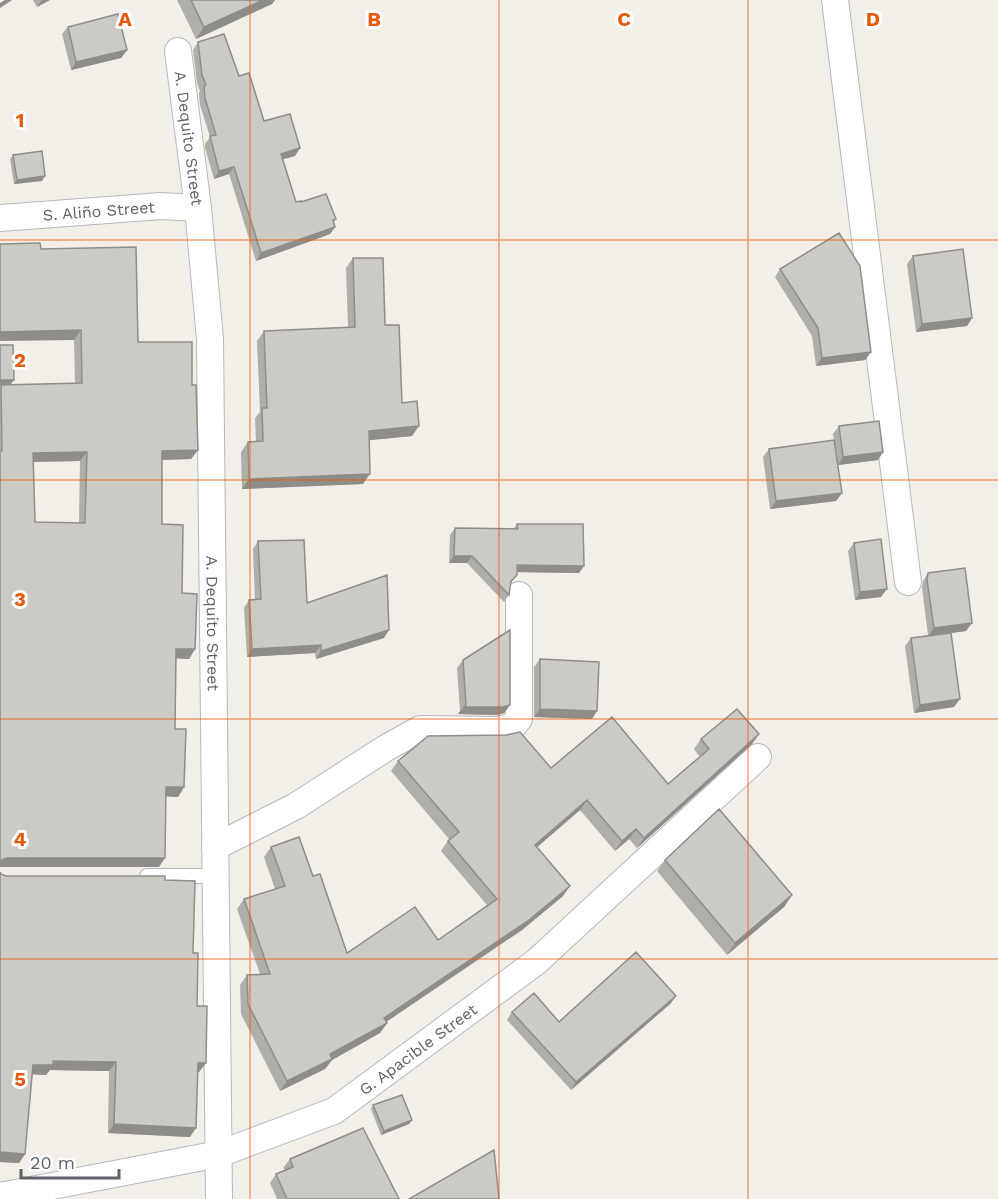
<svg xmlns="http://www.w3.org/2000/svg" width="998" height="1199" viewBox="0 0 998 1199" font-family="'Work Sans',sans-serif">
	<rect width="100%" height="100%" fill="#f1efe8"/>
	<g fill="none" stroke-linecap="round" stroke-linejoin="round">
		<g stroke="#b5b8bc" stroke-width="16">
			<path id="service" d="M147,876h67"/>
		</g>
		<g stroke="#b5b8bc" stroke-width="28">
			<g id="minor">
				<path d="M835,0l73,582"/>
				<path id="s1" d="M178,51l20,157 12,131 9,860"/>
				<path id="s2" d="M0,218l161,-12 37,2"/>
				<path d="M215,847l81,-41 90,-58 34,-19 79,1 14,-4 6,-7v-124"/>
				<path id="s3" d="M0,1196l219,-42 115,-43 202,-149 222,-205"/>
			</g>
		</g>
		<use href="#service" stroke="#fff" stroke-width="14"/>
		<use href="#minor" stroke="#fff" stroke-width="26"/>
	</g>
	<path fill="#afaea9" fill-rule="evenodd" d="M33,0h17l-13,7z
		M177,0h98l-3,4 -76,35z
		M68,27l59,23 -6,8 -50,12 -9,-36z
		M198,42l41,34 25,45 31,35 -12,3 13,43h5l35,17 -2,3 1,5 -5,7 -74,27 -27,-87 -15,5 -9,-31v-4l5,-7 -10,-32 -1,-12 1,-2 -3,-8 -4,-33z
		M13,155l29,26 -28,3 -4,-25z
		M41,249l97,93 54,43 6,65 -7,9 -29,1v64l20,69 13,56 -6,10 -13,-1 -1,71 9,58 -6,10 -12,-1 -7,71h-159v-522l10,40 65,-2 -1,-43zM80,461l-1,62 -44,-1 -2,-60z
		M913,256l59,62 -5,8 -51,6 -9,-68z
		M353,258l32,67 17,78 10,33 -43,4 -6,44 -121,5 -1,-37 7,-10 8,-1 -1,-23 5,-6 -3,-71 7,-10 84,-4 -2,-59z
		M780,269l91,83 -6,8 -49,6 -4,-30 -37,-59z
		M839,426l44,26 -5,8 -40,5 4,28 -6,8 -66,8 -7,-52 6,-8 65,-9 -1,-6z
		M517,524l62,49 -62,-1v3l-7,9 -1,11 -5,7 -37,-39h-18l1,-28 5,-7h59z
		M258,541l49,62 77,35 -68,21 -1,-6 -68,4 -3,-49 5,-8h6l-2,-51z
		M854,543l27,54 -26,3 -7,-49z
		M928,573l44,50 -6,8 -15,2 3,74 -40,6 -9,-67 6,-8 17,-3 -6,-47 1,-7z
		M540,659l52,60 -58,-2v-50z
		M463,660l47,45 -6,8 -7,2 -39,-1 2,-3 -3,-43z
		M759,734l-7,10 -115,104 -8,-9 -14,12 -35,-41 -43,37 26,49 -41,34 -136,92 1,1 -7,10 -48,27 -7,9 -45,22 -39,-77 -1,-29 7,-10 13,-1 -23,-65 7,-10 31,-10 -11,-32 7,-10 42,29 34,77 91,-13 49,-35 -46,-54 8,-12 -58,-68 7,-10 153,7 117,16 32,-27 -6,-8 7,-10z
		M665,860l127,35 -8,12 -57,48 -70,-84z
		M0,872l1,2 5,2 159,4 28,73 4,53 9,57 -7,9h-1l-8,65 -82,-4 1,-62 -59,-1 -4,5 -14,-1 -7,80 -6,9 -19,-1z
		M676,996l-6,8 -99,86 -64,-70 5,-8 47,10z
		M373,1105l39,15 -3,4 -28,11 -10,-26z
		M290,1159l109,40h-122l-7,-16 6,-9 9,-4 -2,-2z"/>
	<path fill="#8f8d8a" d="M5,0h7l-12,8v-5z
		M42,0h8l-13,7z
		M263,0h12l-3,4 -76,35 8,-12z
		M127,50l-6,8 -50,12 5,-8z
		M300,148l-5,8 -19,5 5,-7z
		M234,167l-5,7 -15,5 5,-8z
		M45,176l-3,5 -28,3 3,-4z
		M335,227l-5,7 -74,27 5,-8z
		M972,318l-5,8 -51,6 6,-8z
		M81,330l-7,10 -74,1v-9z
		M871,352l-6,8 -49,6 6,-8z
		M0,380h14l-6,8 -7,-3 -1,2z
		M419,426l-7,10 -50,5 7,-10z
		M198,450l-7,9 -35,1 6,-9z
		M87,452l-7,9 -53,1 6,-9z
		M883,452l-5,8 -40,5 5,-8z
		M370,474l-7,10 -121,5 7,-10z
		M842,493l-6,8 -66,8 6,-8z
		M454,556h18l-5,7h-18z
		M517,565l67,1 -5,7 -67,-1z
		M887,589l-6,8 -26,3 5,-8z
		M972,623l-6,8 -38,5 6,-8z
		M389,630l-5,8 -68,21 5,-8z
		M321,645l-6,8 -68,4 5,-8z
		M176,649h19l-6,10 -19,-1z
		M960,699l-6,8 -40,6 6,-8z
		M510,705l-6,8 -7,2 -39,-1 6,-7z
		M540,709l57,2 -5,8 -58,-2z
		M759,734l-7,10 -115,104 7,-10z
		M166,787h18l-6,10 -18,-1z
		M587,800l-7,10 -52,45 7,-10z
		M636,829l-7,10 -14,12 7,-10z
		M6,858h159l-6,9h-159v-6z
		M570,886l-7,10 -41,34 -145,98 7,-10z
		M792,895l-8,12 -57,48 8,-12z
		M676,996l-6,8 -99,86 5,-8z
		M387,1023l-7,10 -48,27 -7,9 -45,22 7,-10 43,-27z
		M53,1061l63,1 -7,9 -59,-1 -4,5 -20,-1 7,-9z
		M198,1063h8l-7,9h-7z
		M412,1120l-3,4 -28,11 3,-4z
		M114,1124l82,4 -6,9 -82,-4z
		M0,1152l25,2 -6,9 -19,-1z"/>
	<path fill="#cccac5" stroke="#8f8d8a" stroke-width="1.5" fill-rule="evenodd" d="M191,0h72l-59,27z
		M118,14l9,36 -51,12 -8,-35z
		M224,34l15,42 10,-3 15,48 26,-7 10,34 -19,6 15,48 5,-1v1l25,-8 10,25 -3,1 2,7 -74,26 -27,-86 -15,4 -8,-31 -1,-4 6,-1 -11,-37 -1,-12 2,-1 -4,-10 -4,-33z
		M42,151l3,25 -28,4 -4,-25z
		M839,233l21,33 11,86 -49,6 -4,-30 -38,-59z
		M40,243l1,6 95,-2 2,95h54v43h4l2,65 -36,1v73l21,1 -1,68 15,1 -2,55h-19l-1,80h11l-2,58h-18l-1,71h-159l-6,3v-410h2l-1,-66 81,-2 -1,-53 -81,2v-88zM87,452l-2,71 -50,-1 -2,-69z
		M963,249l9,69 -50,6 -9,-68z
		M353,258h30l2,67h14l3,78 15,-2 2,25 -50,5 1,43 -121,5 -1,-37 15,-1 -1,-33h5l-3,-77 91,-4z
		M0,345h13l1,35h-14z
		M879,421l4,31 -40,5 -4,-31z
		M834,440l8,53 -66,8 -7,-52z
		M517,524h66l1,42 -67,-1v10l-6,6 -2,14 -37,-39h-18l1,-28 63,1z
		M881,539l6,50 -27,3 -6,-49z
		M304,540l3,63 80,-28 2,55 -68,21v-6l-69,4 -3,-49 12,-1 -3,-58z
		M965,568l7,55 -38,5 -7,-48 1,-7z
		M510,630v75l-7,2h-39l2,-2 -3,-45z
		M951,633l9,66 -40,6 -9,-67z
		M540,659l59,3 -2,49 -57,-2z
		M737,709l22,25 -115,104 -8,-9 -14,12 -35,-41 -52,45 35,41 -41,34 -145,98 3,5 -57,31 2,5 -45,22 -39,-77 -1,-29 23,-1 -26,-75 41,-13 -14,-39 28,-10 14,39 7,-2 27,79 68,-46 23,33 59,-41 -49,-58 11,-9 -61,-71 30,-25 78,-1 14,-3 31,36 61,-51 56,67 41,-35 -8,-10z
		M719,809l73,86 -57,48 -70,-83z
		M0,872l1,2 5,2h159v4l30,1 -2,72h5l-1,53h10l-1,57h-8l-2,65 -82,-4 2,-62 -63,-1v4h-20l-8,89 -25,-2z
		M636,952l40,44 -100,86 -64,-70 22,-19 25,29z
		M402,1095l10,25 -28,11 -11,-26z
		M363,1128l36,71h-112l-11,-25 17,-7 -3,-8z
		M494,1150l5,49h-90z"/>
	<path fill="none" stroke="#e8590c" stroke-width="1.5" stroke-opacity="0.55" d="M250,0v1199M499,0v1199M748,0v1199M0,240h998M0,480h998M0,719h998M0,959h998"/>
	<g text-anchor="middle" dominant-baseline="central" stroke-width="6" stroke-linejoin="round" paint-order="stroke">
		<g font-size="16" fill="#5f6368" stroke="#fff">
			<text stroke="none"><textPath href="#s1" startOffset="88">A. Dequito Street</textPath></text>
			<text stroke="none"><textPath href="#s2" startOffset="99">S. Aliño Street</textPath></text>
			<text stroke="none"><textPath href="#s1" startOffset="574">A. Dequito Street</textPath></text>
			<text stroke="none"><textPath href="#s3" startOffset="450">G. Apacible Street</textPath></text>
		</g>
	</g>
	<g font-size="20" text-anchor="middle" font-weight="bold" fill="#e8590c" stroke="#fff" stroke-width="6" stroke-linejoin="round" paint-order="stroke">
		<text x="125" y="26">A</text>
		<text x="374" y="26">B</text>
		<text x="624" y="26">C</text>
		<text x="873" y="26">D</text>
		<text x="20" y="127">1</text>
		<text x="20" y="367">2</text>
		<text x="20" y="606">3</text>
		<text x="20" y="846">4</text>
		<text x="20" y="1086">5</text>
	</g>
	<path d="M21 1169v9h98v-9" fill="none" stroke="#5f6368" stroke-width="3"/>
	<text x="30" y="1169" font-size="18" fill="#5f6368" stroke="#ffffff" stroke-width="4.5" paint-order="stroke">20 m</text>
</svg>
